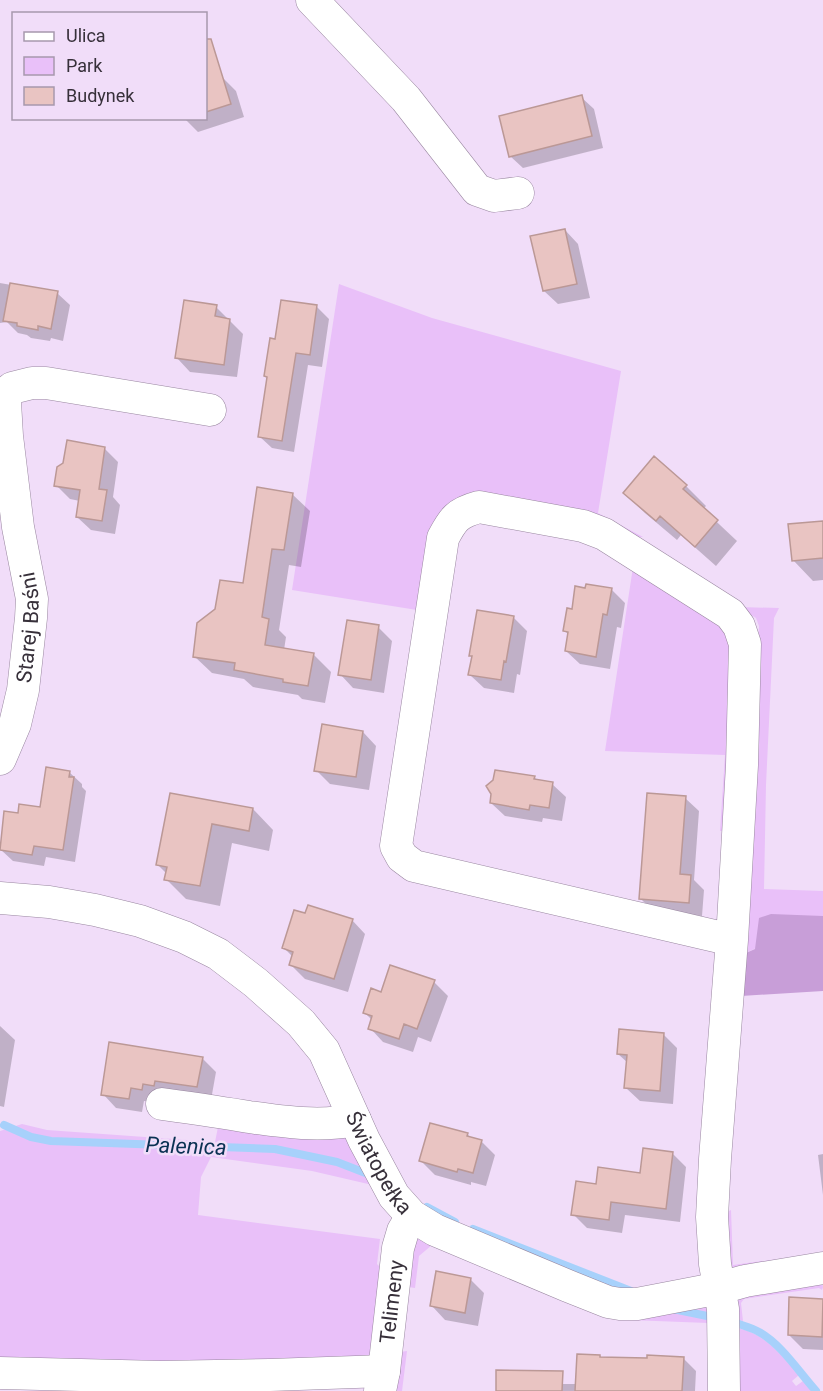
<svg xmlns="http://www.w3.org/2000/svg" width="823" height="1391" viewBox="0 0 823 1391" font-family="Roboto,sans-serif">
	<rect width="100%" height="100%" fill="#f1ddf9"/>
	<path fill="#e9c0f9" d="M339,284l93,34 189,53 -23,142 45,24h-6l-157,-37 -63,110 -125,-20z
		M633,567l100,67 -3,196 -10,1 5,-76 -120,-4z
		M739,607l40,1 -5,10 -8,167 -2,104 59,2v25l-77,37 -7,-5 20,-322 -3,-8z
		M220,1117l125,15 36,55 -69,-16 -101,-14 -10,20 -3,38 182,24 -3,25 6,6 -13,89 -370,6v-234l22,-7 25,6 168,12z
		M731,1210l2,55 90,-12 -87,16 -5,-2 -3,-7 -1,-48z
		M421,1237l11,8 -13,11 -4,32 -13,-2 14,-48z
		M821,1279l2,8 -1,3 -3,-2 -75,11 -3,4 2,18 -8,-2 1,-20z
		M710,1305l-2,18 -78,-3 -8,-2z
		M735,1328c28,3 46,27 64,47l-7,6 4,5 7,-5 9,10h-78z
		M407,1351l-5,40h-11l9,-39z"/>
	<path fill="#c89ed8" d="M771,914l52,2v75l-82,5 5,-43 9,-4 4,-31z"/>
	<path fill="#0003" d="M222,77l14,14 8,26 -46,15 -14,-14h22v-36z
		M581,97l13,12 9,39 -80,20 -13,-12z
		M565,230l13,14 12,54 -32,6 -14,-13z
		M0,283l57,10 13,12 -7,36 -12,-3 -1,3 -19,-3 -4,-3 -9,-2 -11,-11 -7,1z
		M216,307l27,27 -6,43 -47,-5 -13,-14z
		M317,307l12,12 -7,48 -14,-2 -14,87 -22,-4 -13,-12 9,-57 -3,-3 11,-35z
		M104,448l14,14 -5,35 7,8 -5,29 -24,-4 -14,-13 3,-16 -10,-2 -14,-14z
		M686,486l20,20 -3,3 34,32 -21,25 -35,-31 -4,5 -32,-27 -20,-20z
		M292,494l18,17 -9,56 -12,-2 -10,65 7,7 -2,13 29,4 18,18 -6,31 -23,-4 -4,-4 -45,-8 -9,-8 -32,-6 -18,-17 50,-71z
		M823,522v58l-10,1 -20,-21z
		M611,589l14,14 -4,25 -4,-1 -7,42 -30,-5 -14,-13 3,-16 -4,-4 8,-21z
		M513,617l14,14 -7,44 -3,-1 -3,19 -30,-5 -14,-13 3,-18 -2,-2z
		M378,627l14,14 -8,52 -31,-5 -13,-14z
		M363,732l13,14 -7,44 -39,-6 -14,-14z
		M69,772l13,12v3l4,4 -11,71 -29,-5 -2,9 -31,-5 -13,-12 20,-35 21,-5z
		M534,777l4,4 14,3 14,13 -4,24 -19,-3 -1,4 -37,-6 -14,-13z
		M171,794l82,15 20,21 -4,21 -37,-8 -12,63 -34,-7 -20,-20 1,-5 -9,-9z
		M685,798l14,13 -5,69 10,10 -2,26 -48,-4 -13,-13z
		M352,920l13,14 -17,58 -43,-13 -14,-14 2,-8 -9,-9z
		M434,982l14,14 -17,46 -13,-5 -5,15 -30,-10 -13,-14 2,-8 -8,-8 18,-18z
		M0,1026l15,14 -11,67 -4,-1z
		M663,1034l14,14 -4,56 -33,-3 -14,-13 2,-25 -10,-9z
		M202,1058l14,14 -5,28 -55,3 -12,-2 -2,11 -26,-4 -13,-14z
		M431,1125l37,10 3,3 10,3 14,14 -9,31 -15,-4v3l-36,-10 -14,-14z
		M672,1153l14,14 -6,55 -55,-7 -3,18 -35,-5 -14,-14 24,-28 45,-11z
		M823,1154v41l-5,-40z
		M470,1279l14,14 -6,33 -33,-6 -13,-14z
		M791,1299l32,1v50l-20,-1 -14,-14z
		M600,1356l2,3 46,1 35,-2 13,13 -1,20h-197l45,-7h34z"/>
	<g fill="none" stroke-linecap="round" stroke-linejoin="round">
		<path stroke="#a7d1fb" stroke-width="8" d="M4,1125l27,12 20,4 224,8 62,13 31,12
			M427,1207l28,15
			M473,1229l158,62
			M673,1309l39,8
			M736,1323c8,3 16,5 23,9 22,12 40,40 57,59"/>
	</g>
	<path fill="#e9c4c2" stroke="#bb9896" stroke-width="1.5" d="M206,39h5l20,65 -25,8z
		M582,95l10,41 -83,21 -10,-41z
		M565,229l12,55 -34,7 -13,-55z
		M10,283l48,8 -7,38 -13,-3v4l-21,-4v-3l-14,-2z
		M184,300l33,5 -2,11 15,3 -6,46 -49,-7z
		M281,300l36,5 -7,50 -14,-2 -14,88 -24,-4 9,-60 -3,-1 6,-38 5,1z
		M67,440l38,7 -6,42 8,1 -5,31 -26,-4 4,-27 -26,-4 3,-19 6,-4z
		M654,456l33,29 -4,4 35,31 -23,27 -35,-31 -4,5 -33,-28z
		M257,487l36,6 -9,57 -12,-1 -10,68 7,2 -4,26 49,8 -6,33 -25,-4v-3l-49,-9 1,-7 -42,-6 4,-34 18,-14 5,-29 23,3z
		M823,521v37l-31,3 -4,-37z
		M586,584l26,4 -5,27 -4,-1 -7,43 -31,-6 3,-19 -5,-1 4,-23 5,1 3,-23 10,2z
		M477,610l37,6 -8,46 -2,-1 -3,19 -33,-5 4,-19h-3z
		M347,620l32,5 -8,55 -33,-5z
		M322,724l41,7 -7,46 -42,-6z
		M46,767l24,4 -1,6h5l-11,73 -29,-4 -2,9 -32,-5 4,-39 14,2 1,-9 21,3z
		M495,770l40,6 -1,3 19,3 -4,26 -19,-3 -1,5 -39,-7 1,-9 -5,-8 7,-6z
		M170,793l83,15 -4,23 -37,-7 -12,62 -36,-6 3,-13 -11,-2z
		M647,793l39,3 -6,78 11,1 -2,28 -50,-4z
		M308,905l45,14 -19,60 -45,-14 4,-13 -11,-4 12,-38 11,3z
		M390,965l45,15 -18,49 -13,-5 -5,15 -31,-10 4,-13 -9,-3 8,-25 10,4z
		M619,1029l45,4 -4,58 -36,-3 3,-33 -10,-1z
		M109,1042l94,15 -6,30 -42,-6 -1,5 -11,-2 -1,6 -11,-2 -2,11 -28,-4z
		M430,1123l38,10 -1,3 15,4 -9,33 -15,-4 -1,3 -38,-11z
		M643,1148l30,4 -7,57 -55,-7 -2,18 -38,-5 5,-34 20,3 2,-17 42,6z
		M436,1271l35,7 -6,35 -35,-7z
		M789,1297l34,2 -1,38 -34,-2z
		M577,1354l23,1v2l47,1v-3l37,2 -2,34h-107z
		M496,1370l67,1 -1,20h-66z"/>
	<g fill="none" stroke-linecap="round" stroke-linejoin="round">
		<g stroke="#9987a0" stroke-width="33">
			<g id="minor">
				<path d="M312,0l94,99 71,91 17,6 24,-3"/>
				<path id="s1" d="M0,759l15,-35 8,-34 8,-72 1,-19 -14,-72 -11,-91 -2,-34 2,-9 5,-5 20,-5h14l164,27"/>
				<path id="s2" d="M0,898l49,4 46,8 45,11 44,16 34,17 38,29 45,40 23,28 40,89 30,56 18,20 23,14 133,56 40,16 12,2h17l83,-16 25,-7 78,-13"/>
				<path d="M162,1104c29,4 58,8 87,13 35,5 71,10 106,3"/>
				<path d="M0,1373l161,4 109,-2 114,-4"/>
				<path id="s3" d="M380,1391l4,-20 14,-123 5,-17 9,-15"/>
				<path d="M724,1391l-1,-82 -8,-45 -3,-47 3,-58 17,-219 10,-175 3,-121 -6,-18 -9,-12 -126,-80 -21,-8 -104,-19c-22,6 -26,12 -36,31l-47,308 6,11 12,9 318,74"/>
			</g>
		</g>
		<use href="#minor" stroke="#fff" stroke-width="32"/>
	</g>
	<g text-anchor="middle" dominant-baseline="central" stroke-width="5" stroke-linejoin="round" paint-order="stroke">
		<g font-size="21" fill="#37303a" stroke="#f1ddf9">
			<text stroke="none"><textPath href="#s1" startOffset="136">Starej Baśni</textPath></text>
			<text stroke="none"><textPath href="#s2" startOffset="496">Światopełka</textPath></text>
			<text stroke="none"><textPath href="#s3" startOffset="90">Telimeny</textPath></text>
		</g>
		<g font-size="22" font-style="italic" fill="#0a3153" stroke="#f1ddf9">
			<text transform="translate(186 1146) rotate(2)">Palenica</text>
		</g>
	</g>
	<rect x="12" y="12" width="195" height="108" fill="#f1ddf9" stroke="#a798ad" stroke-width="1.5"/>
	<rect x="24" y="32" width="30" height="9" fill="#ffffff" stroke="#a798ad" stroke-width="1.5"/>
	<text x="66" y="42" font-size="18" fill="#37303a">Ulica</text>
	<rect x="24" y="57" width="30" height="18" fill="#e9c0f9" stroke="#a798ad" stroke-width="1.5"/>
	<text x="66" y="72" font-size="18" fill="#37303a">Park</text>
	<rect x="24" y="87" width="30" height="18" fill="#e9c4c2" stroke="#a798ad" stroke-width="1.5"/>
	<text x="66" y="102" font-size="18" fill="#37303a">Budynek</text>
</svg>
